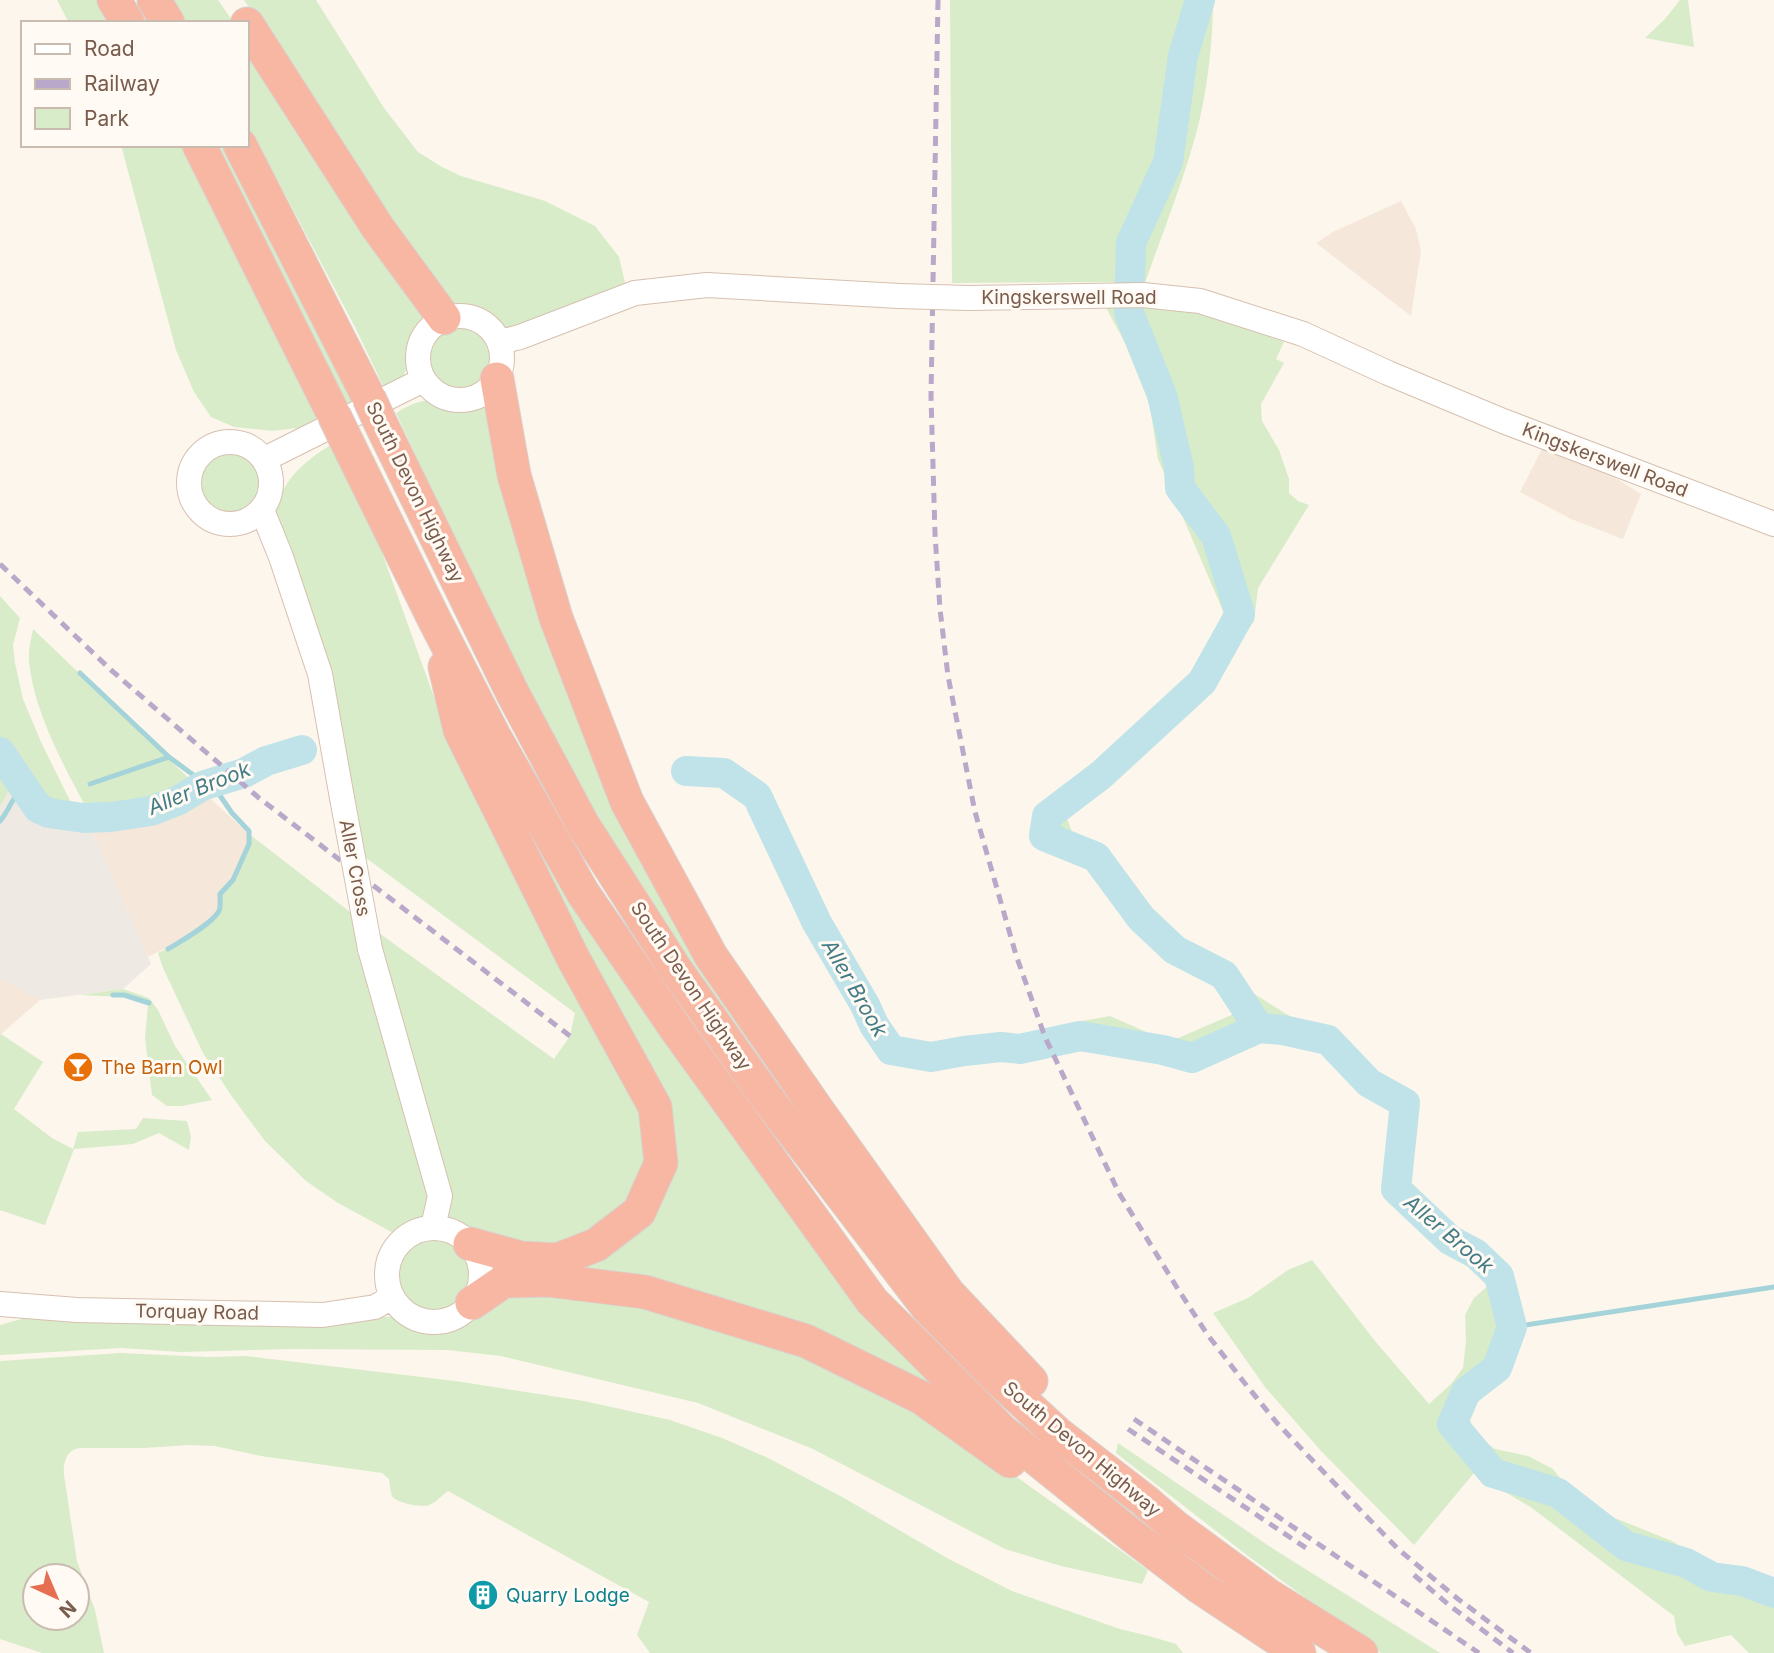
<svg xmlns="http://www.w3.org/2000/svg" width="1774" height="1653" viewBox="0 0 1774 1653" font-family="Inter,sans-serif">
	<rect width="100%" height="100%" fill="#fdf6ec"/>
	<path fill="#f5e8da" d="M1401,201l15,28 5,22 -10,65 -95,-73 17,-11z
		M1542,449l64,23 35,22 -18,45 -52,-20 -51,-27z
		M199,788l50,46v10l-16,36 -13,14v16l-8,9 -26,19 -38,19 -56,-126 -8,-13 27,-1 68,-17z
		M0,978l40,22 -40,35z"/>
	<path fill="#efe9e4" d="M17,776l22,32 24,7 21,3 8,13 59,133 -28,25 -83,11 -40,-22v-171z"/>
	<path fill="#d8ecc9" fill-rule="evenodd" d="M57,0h45l14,23h-47z
		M172,0h46l16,23h-47z
		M244,0h72l68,108 34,44 24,15 19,9 84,25 50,25 24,31 7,30 -116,44c-8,-3 -12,-8 -19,-13 -13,-10 -29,-11 -45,-9l-124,-194z
		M950,0h263c0,41 -6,95 -17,134 -14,51 -34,100 -51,149l-27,-1 -166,1z
		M1680,0h8l6,47 -49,-9 20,-19z
		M247,42l183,273 -14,19 -5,13 -5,23 -4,8 -17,12 -30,-63 -75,-142 -33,-59z
		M121,145h64l139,275 -17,7 -35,4 -38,-4 -23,-10 -17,-25 -18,-42z
		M215,145h22l127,255 -19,9z
		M1104,304l105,7 75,31 -8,17 8,4 -23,41 1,17 17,29 10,29v14l9,8 11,4 -51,83 -4,33 -52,75 -136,120 7,18 23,23 -63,-15 -4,-11 10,-17 56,-44 88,-85 39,-50 1,-24 -65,-152 -8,-52 -12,-40z
		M426 357a33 33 0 1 1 66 0a33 33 0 1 1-66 0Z
		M485,398l64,220 268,511 -8,11 -216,-321 -69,-129 -128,-277c8,-5 17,-10 27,-12 26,-4 32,13 62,-3z
		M336,442l21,41 91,253 198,374 8,49 -21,49 -79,44 -82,-16 -9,-9 -19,-8 -65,-269v-17l175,126 16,-23 5,-23 -213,-158 -86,-342c4,-33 32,-55 60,-71z
		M194 484a37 37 0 1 1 74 0a37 37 0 1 1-74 0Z
		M0,596l20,22 -7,27 2,18 8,36 18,43 37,75 -29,-4 -11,-5 -21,-32 -17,31z
		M33,629l166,159c-37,21 -65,29 -107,30 -25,-45 -58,-105 -63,-156 -1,-12 2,-22 4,-33z
		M484,735l94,167 418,534 -73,-45 -292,-108 -148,7 3,-19 -3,-18 73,12 113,-102z
		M249,834l105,81 79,282 -7,25c-11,2 -20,6 -29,13l-59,-32 -32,-22 -41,-40 -32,-43 -30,-45 -40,-85 -5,-15c23,-10 45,-24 62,-43v-14c14,-16 29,-39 29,-62z
		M1224,975l104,65h-68l-58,23 -32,-1 -73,-10 -24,-1 -13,-26 50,-9 59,26 67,-29z
		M123,989l26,9 9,12 17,36 37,54 -30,6h-15l-15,-11 -7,-57 3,-33 -25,-8 -43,-2z
		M1,1034l42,28 -29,47 38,29 21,11 5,-17 58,-3 7,-11 44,3 4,16 -2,13 -30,-17 -26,11 -59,5 -29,76 -45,-15v-175z
		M392 1276a42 42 0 1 1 84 0a42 42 0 1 1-84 0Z
		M1312,1260l63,81 54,63 22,-20 12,-16 3,-27 -1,-26 9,-17 25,-22 21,25 3,24 -14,28 -41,51 4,28 23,17 33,7 25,13 15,19 42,28 62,25 53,32 49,12v68h-25l-18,-18 -46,11 -8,-13 -3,-17 -142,-108 -58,-35 -60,72 -92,-93 -57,-65 -52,-74 35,-15 40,-28z
		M506,1287l138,11 159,51 116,56 106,78 123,87 -6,14 -81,-18 -56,-17 -192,-100 -115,-46 -197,-47 -54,-6 -158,-1 -108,3 -59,-4 -122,7v-30l43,-12 283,8 73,-5 13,7 17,4 18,-2 15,-7 12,-11z
		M121,1353l86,4 39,-1 209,25 129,20 86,19 52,18 44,19 78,41 103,60 65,33 108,38 29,7 27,8 7,9h-533l-13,-18 12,-33 -201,-111c-6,4 -12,12 -19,14 -7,3 -33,-2 -37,-9 -2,-5 -2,-12 -3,-17l-7,-6 -121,-17 -46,-10 -27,-1 -43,3h-64c-14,1 -18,13 -17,27l13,86 18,49 9,43h-62l-42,-14v-278zM35,1576h42v42h-42z
		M1118,1443l157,107 165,103h-59l-133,-97 -132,-103z"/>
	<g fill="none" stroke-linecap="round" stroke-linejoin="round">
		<path stroke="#a5d3da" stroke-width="5" d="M80,673l89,84 27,20 6,9
			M90,784l79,-27
			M0,821c12,-14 8,-21 26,-32
			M168,949c13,-8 44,-25 51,-38 2,-5 1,-12 1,-17l13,-14 16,-36v-13l-17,-18 -20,-29
			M113,995h11l25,8
			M1512,1327l262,-40"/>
		<path stroke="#bfe3e8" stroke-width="30" d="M1200,0l-17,56 -15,106 -37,81 -2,70 33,82 17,73 1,20 36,48 24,78 -38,68 -101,93 -54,41 -3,20 52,21 45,61 34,32 49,25 35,53
			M0,752l38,56 11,5 35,5 27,-1 40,-6 28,-11 23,-14 42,-13 22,-12 36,-11
			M686,771l38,2 33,23 60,127 48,82 9,20 17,25 40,7 33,-6 37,-4 19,2 60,-13 83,14 29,8 67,-30 24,2 45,10 41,43 36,20 -9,86 54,51 26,14 23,22 13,51 -15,41 -31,24 -14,32 41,49 65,20 68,53 60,17 26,14 30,4 32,12"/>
		<g stroke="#d6c0b0" stroke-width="26">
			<path id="secondary" d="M968,298l175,-3 57,6 103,33 85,39 115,48 271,103
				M418 358a42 42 0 1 1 84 0a42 42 0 1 1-84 0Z
				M500,342l20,-5 115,-44 72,-8 192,11
				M189 483a41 41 0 1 1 82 0a41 41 0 1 1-82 0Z
				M265,459l158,-79
				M262,510l19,47 39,117 22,124
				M370,949l70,247 -7,31
				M387 1275a47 47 0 1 1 94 0a47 47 0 1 1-94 0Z
				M0,1304l77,6 246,5 52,-8 17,-10"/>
		</g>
		<g stroke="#dad1cd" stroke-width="35">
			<path id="highway" d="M114,0l14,23
				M154,0l14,23
				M247,24l131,204 66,90
				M199,145l135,270
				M240,145l129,253
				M497,379l17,96 42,143 71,184 84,154 105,152 132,185 83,88
				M379,420l134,274 70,131 91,142 90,127 164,214 67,68 62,57 87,67 30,26 94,69 93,58
				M345,438l88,179 60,117 90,159 93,136 196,272 130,130 128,103 71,54 98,65
				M445,667l15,63 113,228 82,149 6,56 -22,49 -43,33 -39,15 -36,-2 -51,-14
				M472,1303l32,-22 44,-1 97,12 161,49 116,57 88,63"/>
		</g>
		<use href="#secondary" stroke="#fff" stroke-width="24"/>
		<use href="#highway" stroke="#f7b7a3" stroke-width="33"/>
		<path stroke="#b9a8c9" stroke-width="5" stroke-dasharray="10 7" stroke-linecap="butt" d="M938,0l-7,396 4,138 5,75 8,67 27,136 41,143 29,82 74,156 57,93 31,48 36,47 34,42 38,40 83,86 60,50 73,54
			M0,564l111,106 148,128 311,238
			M1134,1419l345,234
			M1128,1429l181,121
			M1414,1575l35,30 64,48"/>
		<g stroke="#d6c0b0" stroke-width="26" stroke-linecap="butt">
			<path id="secondary-bridge" d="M899,296l69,2
				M342,798l28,151"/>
		</g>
		<g stroke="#dad1cd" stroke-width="35" stroke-linecap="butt">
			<path id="highway-bridge" d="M369,398l10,22
				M334,415l11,23"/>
		</g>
		<use href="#secondary-bridge" stroke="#fff" stroke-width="24"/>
		<use href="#highway-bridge" stroke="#f7b7a3" stroke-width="33"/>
	</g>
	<defs>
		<g id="bar-disc" transform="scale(1.575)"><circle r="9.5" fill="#e8710a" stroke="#fffaf3"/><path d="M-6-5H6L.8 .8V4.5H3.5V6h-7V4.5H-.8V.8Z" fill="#fff"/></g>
		<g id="building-disc" transform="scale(1.575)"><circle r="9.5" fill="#0f9aa8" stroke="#fffaf3"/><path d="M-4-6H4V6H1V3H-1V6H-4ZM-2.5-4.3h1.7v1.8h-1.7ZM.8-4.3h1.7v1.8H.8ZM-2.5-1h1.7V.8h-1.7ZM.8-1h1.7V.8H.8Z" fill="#fff"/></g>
	</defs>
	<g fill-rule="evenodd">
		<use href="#bar-disc" x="78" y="1067"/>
		<use href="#building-disc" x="483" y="1595"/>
	</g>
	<g text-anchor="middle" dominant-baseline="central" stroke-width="6" stroke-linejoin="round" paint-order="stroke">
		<g font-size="19" fill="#7a5c4d" stroke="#fffaf3">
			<text x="1069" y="297">Kingskerswell Road</text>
			<text transform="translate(1605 460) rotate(21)">Kingskerswell Road</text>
			<text transform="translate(415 492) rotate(64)">South Devon Highway</text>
			<text transform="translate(355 868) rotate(79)">Aller Cross</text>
			<text transform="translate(691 986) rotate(56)">South Devon Highway</text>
			<text transform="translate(197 1312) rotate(1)">Torquay Road</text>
			<text transform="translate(1082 1449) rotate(40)">South Devon Highway</text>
		</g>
		<g font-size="19" fill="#c56008" stroke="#fffaf3" text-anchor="start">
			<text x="101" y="1067">The Barn Owl</text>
		</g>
		<g font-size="19" fill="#0d838f" stroke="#fffaf3" text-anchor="start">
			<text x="506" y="1595">Quarry Lodge</text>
		</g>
		<g font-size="21" font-style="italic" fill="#437c86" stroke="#fffaf3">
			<text transform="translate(199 788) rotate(-22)">Aller Brook</text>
			<text transform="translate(855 988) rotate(60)">Aller Brook</text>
			<text transform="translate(1449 1234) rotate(40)">Aller Brook</text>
		</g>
	</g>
	<rect x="21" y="21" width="228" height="126" fill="#fffaf3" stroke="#cabbb1" stroke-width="2"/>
	<rect x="35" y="44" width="35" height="10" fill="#ffffff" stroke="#cabbb1" stroke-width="2"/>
	<text x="84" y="56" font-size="21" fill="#7a5c4d">Road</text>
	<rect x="35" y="79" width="35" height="10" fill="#b9a8c9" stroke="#cabbb1" stroke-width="2"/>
	<text x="84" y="91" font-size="21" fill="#7a5c4d">Railway</text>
	<rect x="35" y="108" width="35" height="21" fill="#d8ecc9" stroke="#cabbb1" stroke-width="2"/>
	<text x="84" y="126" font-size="21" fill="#7a5c4d">Park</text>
	<g transform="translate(56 1597) rotate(136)"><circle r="33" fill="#fffaf3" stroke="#cabbb1" stroke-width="2"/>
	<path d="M0-5L12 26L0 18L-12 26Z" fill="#e76f51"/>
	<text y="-10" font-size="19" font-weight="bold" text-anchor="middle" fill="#7a5c4d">N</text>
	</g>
</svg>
